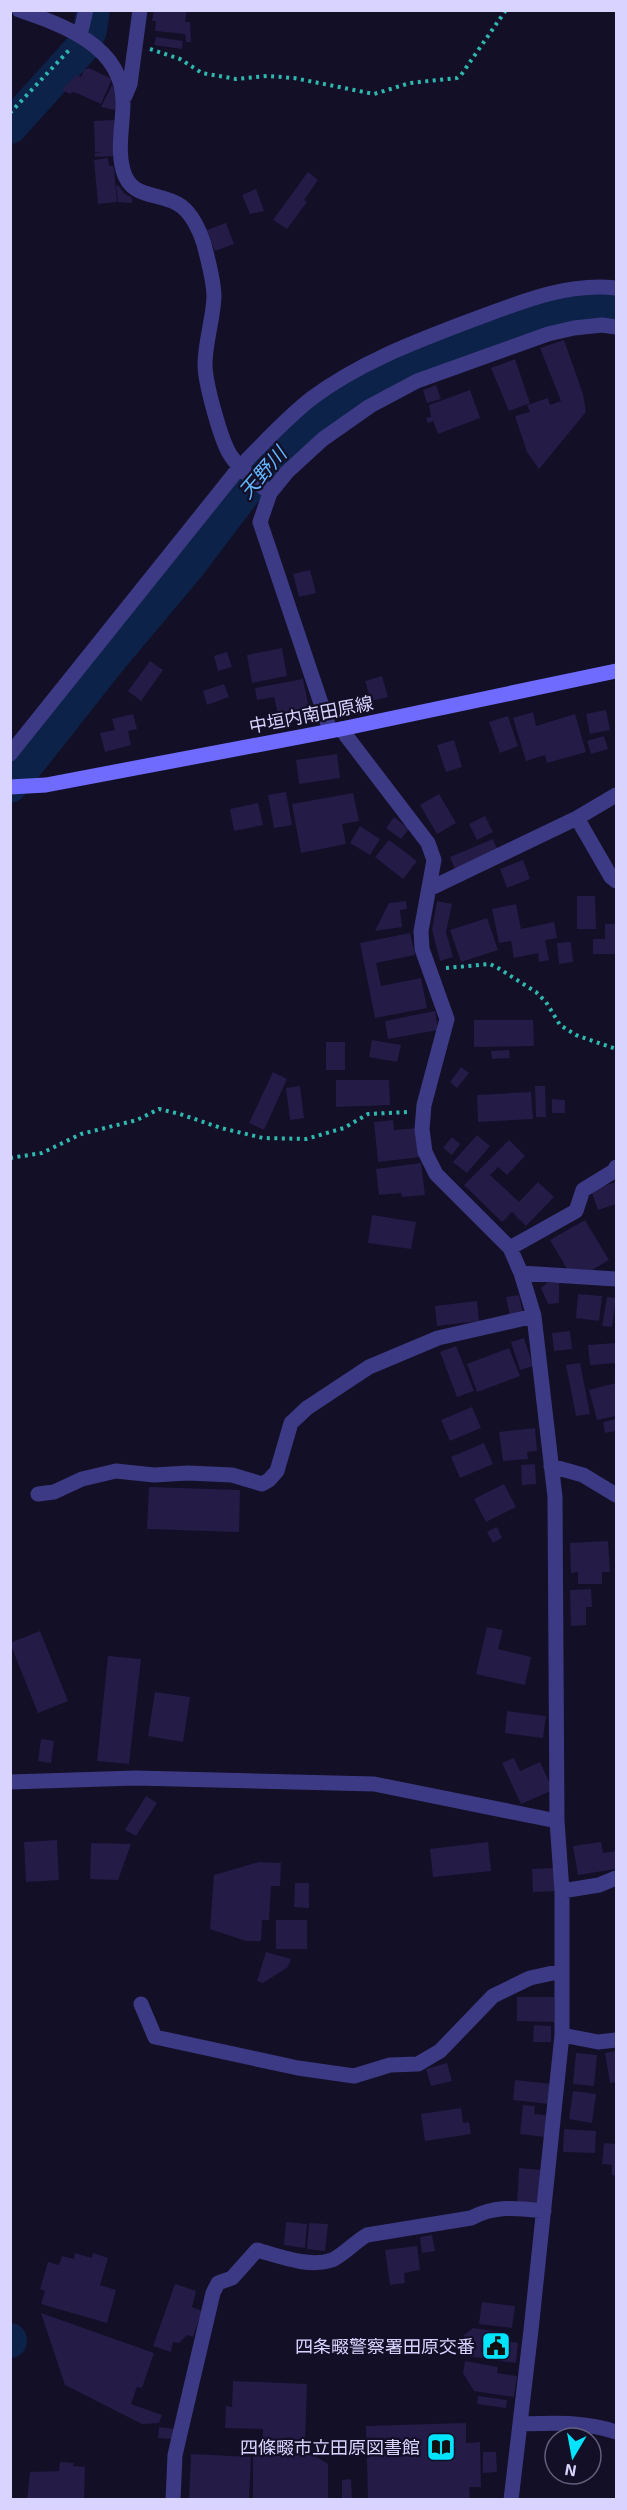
<svg xmlns="http://www.w3.org/2000/svg" width="627" height="2510" viewBox="0 0 627 2510" font-family="'Exo 2','Noto Sans JP',sans-serif">
	<rect width="100%" height="100%" fill="#130f26"/>
	<g fill="none" stroke-linecap="round" stroke-linejoin="round">
		<path stroke="#0c2248" stroke-width="34" d="M10,127l74,-82 6,-15 3,-20
			M10,786l101,-128 78,-93 72,-95 30,-32 39,-33 32,-19 95,-42 62,-22 62,-17h35
			M10,2340v1"/>
	</g>
	<path fill="#241b47" d="M154,10h33l-2,12h5l1,20h-5l-1,-8 -30,-3 1,-10h-4z
		M156,37l27,4 -1,8 -28,-4z
		M89,68l23,11 -11,25 -22,-10 -7,-2 -2,2 -8,-4 14,-15 5,2 3,-7z
		M112,85l4,7 -1,18 -14,-3z
		M114,120l1,36 -20,1v-4l8,-1h-8l-1,-31z
		M108,158l1,8h4l1,3 3,33 -19,2 -4,-44z
		M308,172l10,8 -14,20 3,2 -20,27 -14,-9z
		M118,185l6,8 8,5v5l-14,-1 -2,-16z
		M256,189l8,22 -14,3 -8,-19z
		M226,223l8,21 -19,7 -8,-21z
		M564,340l19,54 3,18 -47,57 -12,-17 -12,-36 15,-4 -3,-7 21,-7 2,7 11,-4 -21,-53z
		M515,359l15,44 -21,8 -18,-43z
		M436,385l5,14 -14,4 -4,-13z
		M470,390l10,28 -42,16 -5,-13 -5,2 -2,-5 5,-1 -2,-12z
		M310,570l6,23 -17,4 -6,-23z
		M282,648l5,28 -35,7 -5,-28z
		M227,652l5,15 -14,4 -4,-15z
		M150,661l13,9 -22,31 -13,-10z
		M382,676l6,21 -17,4 -6,-20z
		M303,679l6,30 -31,6 -4,-18 -17,3 -2,-12z
		M224,684l5,13 -22,8 -4,-14z
		M606,710l4,20 -20,4 -4,-20z
		M533,712l3,14 39,-12 11,38 -39,11 -2,-8 -19,6 -13,-43z
		M133,714l4,15 -9,2 3,14 -26,7 -5,-19 15,-3 -3,-11z
		M508,716l10,30 -18,7 -11,-31z
		M604,736l4,13 -17,5 -4,-13z
		M454,740l8,27 -16,5 -9,-27z
		M337,754l3,24 -41,6 -3,-24z
		M286,792l6,33 -18,3 -6,-33z
		M353,793l6,28 -17,3 4,20 -45,9 -9,-49z
		M439,794l17,29 -19,11 -17,-29z
		M258,803l5,22 -29,6 -4,-22z
		M485,816l8,16 -16,8 -8,-16z
		M394,817l15,12 -8,10 -15,-11z
		M360,826l20,13 -10,16 -20,-12z
		M493,839l5,12 -43,18 -5,-12z
		M389,840l28,21 -14,18 -28,-22z
		M523,860l7,19 -23,9 -7,-19z
		M577,896h18l1,33h-19z
		M406,901l1,8 -7,1 2,17 -27,4 14,-28z
		M437,901l15,3 -6,28 7,25 -13,4 -8,-31z
		M516,904l5,25 33,-7 3,16 -12,2 4,20 -10,2 -1,-9 -24,5 -3,-17 -12,2 -7,-34z
		M487,918l11,32 -37,12 -11,-32z
		M605,924h11v30h-23v-15h12z
		M410,933l5,22 -39,8 5,23 40,-8 6,30 -52,10 -15,-75z
		M571,942l2,20 -14,2 -2,-21z
		M435,1011l3,19 -50,9 -3,-18z
		M474,1020h59l1,26 -60,1z
		M372,1040l29,5 -4,17 -28,-5z
		M326,1042h19v28h-19z
		M509,1050l1,8 -18,1 -1,-8z
		M461,1067l8,6 -12,15 -7,-6z
		M273,1072l14,7 -23,51 -15,-7z
		M336,1080h53l1,25 -54,2z
		M300,1086l4,32 -14,2 -4,-32z
		M535,1086h10l1,31h-10z
		M531,1092l2,27 -55,3 -1,-27z
		M552,1099l13,1v13h-13z
		M393,1120l1,10 24,-2 3,29 -43,5 -4,-40z
		M477,1135l13,11 -23,27 -14,-11z
		M452,1137l8,7 -8,11 -9,-7z
		M509,1140l16,16 -18,19 -9,-8 -8,8 29,27 19,-20 16,15 -28,29 -14,-14 -10,10 -38,-37z
		M421,1163l4,32 -23,2 -1,-4 -22,2 -3,-26z
		M616,1182v22l-18,6 -7,-20z
		M372,1215l44,7 -5,27 -43,-6z
		M585,1220l24,40 -17,10 -25,-1 -17,-29z
		M547,1283h12v20l-11,1 -7,-16z
		M578,1294l24,2 -3,25 -23,-3z
		M519,1295l4,19 -13,2 -4,-19z
		M607,1297l9,1 -4,29 -10,-1z
		M477,1301l2,20 -42,5 -2,-20z
		M570,1331l2,18 -18,2 -2,-18z
		M524,1338l9,28 -13,4 -9,-28z
		M616,1343v20l-26,2 -2,-20z
		M456,1346l18,45 -17,6 -17,-45z
		M509,1348l11,28 -43,16 -10,-28z
		M580,1363l10,51 -14,2 -10,-51z
		M616,1383v33l-19,4 -8,-30z
		M472,1407l9,21 -31,13 -9,-21z
		M616,1419v12l-11,2 -2,-11z
		M535,1428l2,23 -10,1 1,7 -25,2 -4,-29z
		M484,1443l9,21 -33,14 -9,-21z
		M535,1464l1,20 -14,1 -1,-20z
		M504,1484l12,23 -30,15 -12,-23z
		M149,1487l91,3 -1,42 -92,-3z
		M497,1527l5,11 -9,5 -6,-11z
		M608,1541l2,31h-8v12h-24v-12l-7,1 -1,-30z
		M591,1589l1,18h-6v18l-15,1 -1,-36z
		M487,1627l16,3 -5,19 33,8 -6,28 -49,-11z
		M40,1631l28,70 -30,12 -28,-70z
		M108,1656l33,3 -12,105 -32,-3z
		M155,1692l35,5 -7,45 -35,-6z
		M507,1711l39,5 -3,22 -38,-5z
		M41,1739l13,2 -3,22 -13,-2z
		M514,1758l6,13 20,-9 13,28 -32,14 -19,-41z
		M146,1796l11,7 -21,33 -11,-6z
		M57,1840l2,40 -33,2 -2,-40z
		M488,1842l3,29 -58,6 -3,-28z
		M601,1842l2,11 13,-2v18l-38,6 -5,-29z
		M91,1843l40,1 -13,36 -28,-1z
		M259,1862l22,1 -1,23h-9l-2,34h-7l-1,21h-15l-36,-12 4,-54z
		M555,1868l2,23 -24,1 -1,-23z
		M295,1883h14v25l-15,-1z
		M276,1920h31v29h-31z
		M266,1952l25,7 -3,8 -25,16 -6,-2z
		M517,1997h37v25l-37,-1z
		M534,2025l17,1v16h-18z
		M616,2051v31l-6,1 -5,-30z
		M576,2053l21,2 -3,31 -21,-2z
		M447,2063l5,18 -21,5 -5,-17z
		M515,2080l37,4 -3,20 -36,-4z
		M573,2091l23,3 -4,29 -23,-4z
		M523,2105l12,1 -1,8 12,1 -2,22 -24,-3z
		M461,2108l2,15 6,-1 2,12 -46,7 -4,-27z
		M564,2129l32,2 -1,22 -32,-1z
		M604,2143l12,1v32l-4,-1v-10l-10,-1z
		M519,2168l23,2 -2,35 -23,-2z
		M286,2222l21,2 -2,24 -21,-3z
		M309,2223l19,1 -3,27 -18,-2z
		M432,2235l3,16 -13,2 -2,-16z
		M417,2246l3,24 -16,3 1,10 -15,2 -5,-35z
		M75,2253l17,5 1,-5 15,5 -8,27 16,5 -9,33 -66,-19 4,-13 -5,-2 8,-27 11,3 3,-9 12,3z
		M175,2284l21,7 -4,16 10,4 -9,26 -6,-2 -8,8 -6,-1 -2,10 -18,-6z
		M482,2302l33,4 -3,22 -33,-4z
		M41,2313l113,40 -12,35 -5,-1 -6,17 31,11 -3,8 -17,1 -77,-39z
		M473,2328l36,5 -2,8 11,2 -2,20 -55,-8 3,-20z
		M465,2361l33,6 -1,6 20,3 -3,21 -40,-6 -11,-18z
		M233,2381l74,3 -2,57 -42,-1v-11l-38,-1 1,-22 6,1z
		M478,2396l29,4 -1,8 -29,-4z
		M466,2423v20l14,-1 1,45h-12l1,13h-102l-2,-74z
		M159,2427l16,2 -1,10 -16,-1z
		M253,2448h49l26,16v36h-75z
		M483,2452h13l1,20 -14,1z
		M191,2454l60,3 -2,43h-60z
		M60,2462l14,1 -1,3 12,1 -1,33h-57l3,-28 29,-1z
		M351,2479l1,21h-10v-20z"/>
	<g fill="none" stroke-linecap="round" stroke-linejoin="round">
		<path stroke="#2fb8b0" stroke-width="4" stroke-dasharray="3 4.5" stroke-linecap="butt" d="M150,49l30,10 22,14 34,6 31,-3 27,2 80,16 36,-11 47,-5 4,-3 45,-65
			M10,113l61,-65
			M446,968l44,-4 8,4 38,24 10,10 14,23 16,10 40,14
			M10,1158l32,-5 39,-19 56,-14 22,-11 21,5 41,14 42,10 43,1 38,-11 24,-14 39,-2"/>
		<path stroke="#3d3a85" stroke-width="15" d="M19,10c44,15 104,36 104,92 0,22 -6,46 0,68 8,31 38,21 58,36 11,8 19,25 23,38 4,17 10,36 10,53 -1,23 -9,45 -9,68 0,17 16,77 26,91 10,15 26,26 39,37
			M80,35l6,-25
			M125,96l5,-12 10,-74
			M341,729l87,114 6,17 -13,71 1,18 25,70 -23,86 -2,24 3,23 11,22 74,74 11,25 13,43 21,181 2,324 5,70v144l-31,295 -20,170
			M330,730l-70,-208 10,-29 17,-21 36,-33 47,-33 47,-25 131,-47 26,-6 28,-3 14,2
			M10,754l229,-286c24,-24 46,-49 73,-70 47,-35 100,-55 155,-76 47,-17 97,-40 149,-34
			M577,818l34,59 5,4
			M429,889l148,-71 39,-23
			M510,1248l66,-37 7,-21 31,-19 2,-4
			M521,1273l95,6
			M551,1466l32,9 33,20
			M38,1494l16,-2 28,-13 34,-8 38,4 34,-2 44,2 30,9 7,-4 8,-9 14,-48 16,-15 62,-41 69,-29 96,-22
			M10,1782l126,-4 238,6 183,37
			M562,1891l37,-6 17,-7
			M141,2004l14,33 143,31 56,8 36,-11 28,-1 22,-13 53,-55 37,-18 32,-7
			M562,2035l36,7 18,-2
			M520,2424c33,-1 64,-3 96,8
			M173,2500l2,-45 38,-162 5,-10 14,-5 25,-28c22,6 52,18 75,10 10,-4 24,-19 35,-25l104,-17c25,-13 46,-10 73,-7"/>
		<path stroke="#6f6bff" stroke-width="15" d="M10,787l36,-2 295,-56 275,-58"/>
	</g>
	<defs>
		<g id="civic-square" transform="scale(1.5)"><rect x="-9" y="-9" width="18" height="18" rx="4" fill="#00e5ff" stroke="#130f26"/><path d="M-.6-6.5H3V-4.5H.6V-3L4-1V1h2V6H-6V1h2V-1L-.6-3ZM-1.2 2.5V6h2.4V2.5Z" fill="#111"/></g>
		<g id="library-square" transform="scale(1.5)"><rect x="-9" y="-9" width="18" height="18" rx="4" fill="#00e5ff" stroke="#130f26"/><path d="M-6-4Q-3-5.5-.7-3.5V5Q-3 3-6 4ZM6-4Q3-5.5 .7-3.5V5Q3 3 6 4Z" fill="#111"/></g>
	</defs>
	<g fill-rule="evenodd">
		<use href="#civic-square" x="496" y="2346"/>
		<use href="#library-square" x="441" y="2447"/>
	</g>
	<g text-anchor="middle" dominant-baseline="central" stroke-width="4.5" stroke-linejoin="round" paint-order="stroke">
		<g font-size="18" fill="#d9d4ff" stroke="#130f26">
			<text transform="translate(311 714) rotate(-11)">中垣内南田原線</text>
		</g>
		<g font-size="18" fill="#d9d4ff" stroke="#130f26" text-anchor="end">
			<text x="475" y="2346">四条畷警察署田原交番</text>
			<text x="420" y="2447">四條畷市立田原図書館</text>
		</g>
		<g font-size="20" font-style="italic" fill="#62b6ff" stroke="#130f26">
			<text transform="translate(262 472) rotate(-49)">天野川</text>
		</g>
	</g>
	<rect width="627" height="2510" fill="none" stroke="#d9d4ff" stroke-width="24"/>
	<g transform="translate(573 2456) rotate(190)"><circle r="28" fill="#130f26" stroke="#625e7d" stroke-width="1.5"/>
	<path d="M0-4.5L10 22L0 15L-10 22Z" fill="#00e5ff"/>
	<text y="-9" font-size="16" font-weight="bold" text-anchor="middle" fill="#d9d4ff">N</text>
	</g>
</svg>
